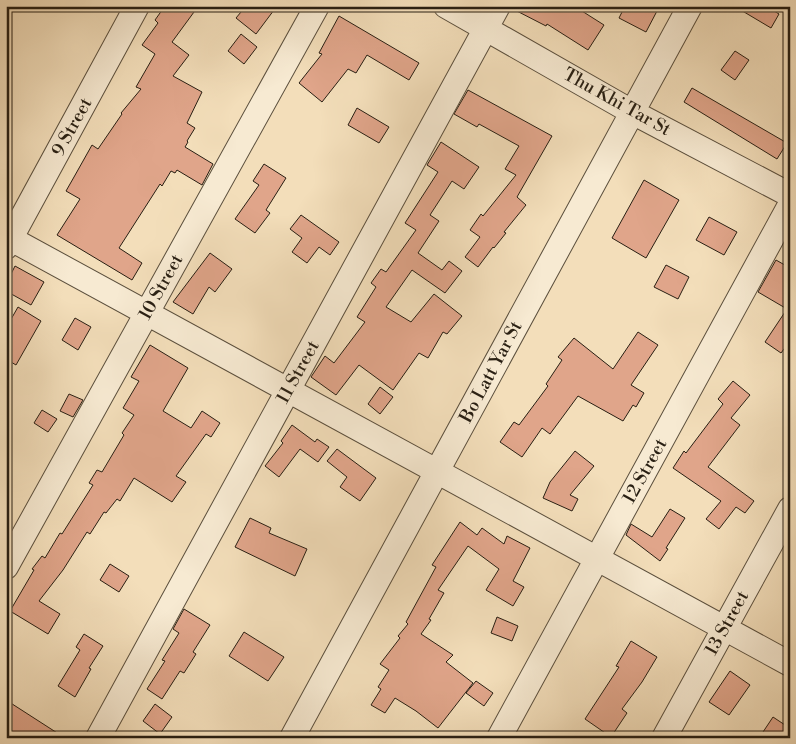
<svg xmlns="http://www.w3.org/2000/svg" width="796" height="744" viewBox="0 0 796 744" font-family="'Libre Bodoni',serif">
	<rect width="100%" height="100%" fill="#f3deba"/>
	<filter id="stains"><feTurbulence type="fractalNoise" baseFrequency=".004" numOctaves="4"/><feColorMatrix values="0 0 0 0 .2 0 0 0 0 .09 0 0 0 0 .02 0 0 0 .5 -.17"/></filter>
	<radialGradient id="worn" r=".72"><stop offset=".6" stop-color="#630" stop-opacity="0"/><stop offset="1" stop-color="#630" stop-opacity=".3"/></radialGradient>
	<path fill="#e0a58a" stroke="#281f13" d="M165,6h21l8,6 -22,30 17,13 -16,21 29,16 -15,31 8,5 -8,13 1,1 -3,5 28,17 -11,21 -25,-15 -2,3 -4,-2 -9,15 -2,-2 -41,64 23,15 -10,17 -75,-45 23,-36 -14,-8 8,-14 18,-32 6,4 24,-35 -1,-1 20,-24 -5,-2 19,-33 -13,-9 16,-22 -3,-3z
		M246,6h31l-21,28 -20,-16z
		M512,6h62l30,19 -16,25 -41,-26 -1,2 -35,-18z
		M625,6h24l8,5 -11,21 -27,-14z
		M734,6h32l13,8 -8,14z
		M339,16l80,47 -10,17 -42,-25 -11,18 -8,-4 -26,33 -23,-19 23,-29 -3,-1z
		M241,34l16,13 -13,17 -16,-13z
		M735,51l14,9 -14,20 -14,-10z
		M692,88l95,55 -10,16 -93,-57z
		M468,90l84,46 -35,61 9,8 -22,27 2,1 -12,15 -1,-1 -15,20 -13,-10 15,-20 -10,-7 11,-16 2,2 33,-41 -11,-6 14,-23 -40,-22 -2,3 -23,-13z
		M357,108l32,19 -10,16 -31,-18z
		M441,142l38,25 -15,22 -12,-8 -22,34 9,6 -21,32 24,17 7,-9 13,10 -17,22 -33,-23 -26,37 25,15 23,-28 28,22 -15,18 -4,-2 -15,26 -9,-5 -26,37 -34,-25 -23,30 -25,-18 14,-21 9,7 31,-41 -8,-5 19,-30 -5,-4 10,-14 5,3 30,-42 -11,-7 33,-51 -11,-7z
		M264,164l22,14 -20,32 4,3 -15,20 -20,-14 24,-34 -6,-4z
		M644,180l35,20 -33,58 -34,-20z
		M301,215l38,27 -9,13 -11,-8 -12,16 -15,-11 10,-14 -12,-9z
		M709,217l28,15 -13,23 -28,-15z
		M210,253l22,16 -17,23 -6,-5 -16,27 -20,-12z
		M776,260l14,8v73l-9,12 -16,-11 22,-33 -29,-17z
		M666,265l23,12 -11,22 -24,-12z
		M15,266l29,16 -13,23 -25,-14v-7z
		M18,307l23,14 -25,44 -10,-6v-31z
		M75,318l16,9 -13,23 -16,-10z
		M638,332l20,13 -27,40 13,8 -8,14 -3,-2 -10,16 -45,-25 -28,38 -8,-6 -20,29 -22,-15 14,-20 5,3 29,-39 -2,-2 16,-24 -4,-3 16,-19 39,31z
		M150,345l38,23 -25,43 28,17 11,-17 18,12 -9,14 -5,-3 -30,42 10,6 -14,20 -38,-24 -14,23 -3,-2 -11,14 -2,-1 -14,22 -3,-2 -24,38 -24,31 21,13 -12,20 -38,-23 24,-41 -2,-1 10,-13 3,2 15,-25 2,1 31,-49 -4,-2 8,-13 5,2 22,-37 -2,-2 12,-18 -11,-7 16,-27 -8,-4z
		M733,381l17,14 -19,23 9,7 -32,42 46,34 -9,12 -9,-6 -17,22 -13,-10 15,-18 -48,-33 11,-17 2,2 37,-49 -5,-5z
		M380,387l13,10 -13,17 -12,-10z
		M69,394l14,6 -10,17 -13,-6z
		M42,410l15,9 -9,13 -14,-9z
		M292,425l23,17 2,-3 12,8 -11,15 -18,-13 -21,28 -14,-11 18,-23 -2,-2z
		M337,449l39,29 -16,23 -20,-14 7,-10 -20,-16z
		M575,451l19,15 -24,29 8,4 -6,12 -29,-13 7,-16z
		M670,509l15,9 -19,30 2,1 -8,12 -34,-26 5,-11 21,13z
		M250,518l21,10 -2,5 38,16 -12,27 -60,-29z
		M460,522l17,13 5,-7 22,16 3,-8 23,12 -17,33 11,6 -11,19 -27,-16 13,-21 -31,-23 -30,44 6,3 -15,26 2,1 -10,14 32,21 -7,7 27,21 -35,45 -22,-17 -21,-13 -10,15 -14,-8 10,-16 -3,-2 11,-17 -9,-6 20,-26 -2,-2 10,-12 -2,-2 30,-55 -4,-2z
		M110,564l19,12 -10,16 -19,-12z
		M184,609l26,16 -17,27 3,2 -12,19 -4,-2 -18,28 -15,-10 18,-28 -3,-1 17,-27 -6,-4z
		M497,617l21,9 -6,15 -21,-8z
		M244,632l40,25 -16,24 -39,-25z
		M84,634l19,12 -14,22 2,1 -16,28 -17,-11 22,-36 -4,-3z
		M631,641l26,16 -15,25 -20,27 5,4 -16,24 -26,-18 34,-52 -3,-1z
		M730,671l20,14 -21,30 -20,-13z
		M476,681l17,12 -9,13 -18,-13z
		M6,700l59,38h-44l-15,-10z
		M155,704l17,13 -12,17 -17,-13z
		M773,717l15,10 -8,11h-21z"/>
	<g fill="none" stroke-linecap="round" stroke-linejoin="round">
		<g stroke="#5b4f3d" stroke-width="26">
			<path id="minor" d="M446,6l186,106 158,83
				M11,239l779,425
				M6,247l131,-241
				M6,567l311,-561
				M98,738l400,-732
				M292,738l398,-732
				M499,738l291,-533
				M664,738l126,-229"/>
		</g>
		<use href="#minor" stroke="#f7ead2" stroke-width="24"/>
	</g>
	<g text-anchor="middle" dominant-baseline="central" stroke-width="4.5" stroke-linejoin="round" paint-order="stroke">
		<g font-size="18" fill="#281f13" stroke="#f7ead2">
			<text transform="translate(617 102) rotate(29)">Thu Khi Tar St</text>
			<text transform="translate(72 127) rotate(-61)">9 Street</text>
			<text transform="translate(161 287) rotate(-61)">10 Street</text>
			<text transform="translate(298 372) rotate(-61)">11 Street</text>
			<text transform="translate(491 372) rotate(-62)">Bo Latt Yar St</text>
			<text transform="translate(645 471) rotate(-61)">12 Street</text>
			<text transform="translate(727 623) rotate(-61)">13 Street</text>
		</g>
	</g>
	<rect width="796" height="744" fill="none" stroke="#f3deba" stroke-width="25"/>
	<rect x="8" y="8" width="781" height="729" fill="none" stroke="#281f13" stroke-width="2.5"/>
	<rect x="12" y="12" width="771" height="719" fill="none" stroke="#281f13"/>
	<rect width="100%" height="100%" filter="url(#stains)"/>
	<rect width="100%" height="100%" fill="url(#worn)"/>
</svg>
